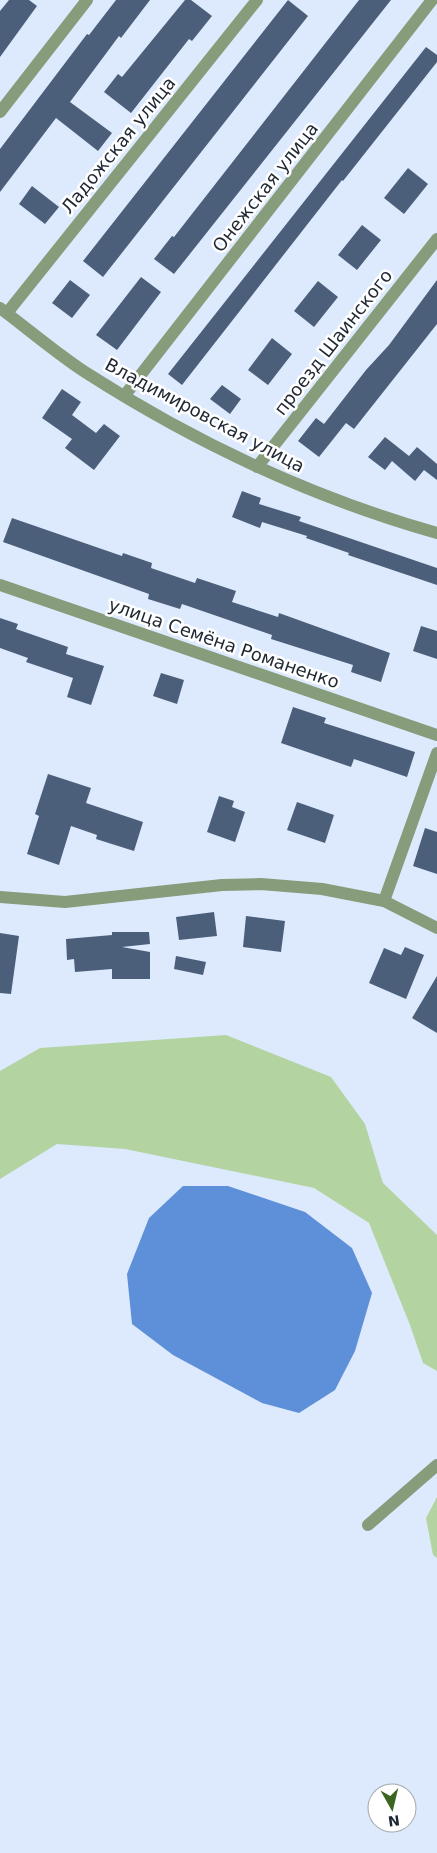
<svg xmlns="http://www.w3.org/2000/svg" width="437" height="1853" viewBox="0 0 437 1853" font-family="'DejaVu Sans',sans-serif">
	<rect width="100%" height="100%" fill="#ddeafd"/>
	<path fill="#b3d4a1" d="M226,1035l105,42 34,47 18,59 54,52v136l-14,-8 -13,-38 -41,-102 -55,-35 -189,-39 -68,-5 -57,35v-108l40,-23z
		M437,1497v61l-4,-3 -7,-37z"/>
	<path fill="#5e8fd9" d="M183,1186h45l77,26 47,36 20,45 -17,58 -20,39 -36,23 -37,-10 -89,-48 -41,-31 -5,-50 22,-56z"/>
	<path fill="#4c5f7a" d="M9,0h20l8,6 -37,51v-46z
		M116,0h34l-29,38 -2,-2 -49,66 42,31 -14,18 -42,-33 -56,74v-43l87,-115 2,1z
		M185,0h6l21,16 -20,25 -3,-2 -58,74 -27,-21 14,-18 4,3z
		M288,0l20,16 -205,261 -20,-16z
		M359,0h32l-217,274 -20,-15 18,-23 2,1z
		M426,47l11,8v7l-94,119 -1,-1 -160,205 -14,-11z
		M408,168l20,16 -24,30 -20,-16z
		M32,186l27,21 -14,17 -26,-20z
		M362,225l19,15 -24,30 -19,-15z
		M141,277l20,15 -44,58 -21,-15z
		M70,280l20,15 -18,23 -20,-15z
		M437,280v44l-83,105 -8,-6 -27,34 -21,-16 18,-23 8,6 42,-54 23,-25z
		M318,281l20,16 -24,30 -20,-16z
		M272,338l20,16 -24,31 -20,-15z
		M222,385l19,14 -11,15 -20,-15z
		M62,389l19,13 -9,13 24,18 8,-9 16,12 -26,34 -29,-22 7,-9 -30,-21z
		M385,437l24,19 8,-9 20,17v16l-13,-10 -9,11 -23,-20 -7,9 -17,-13z
		M242,491l19,7 -2,6 42,13 -2,4 138,47v17l-89,-30 1,-2 -43,-15 1,-2 -45,-14 -2,6 -28,-11z
		M12,518l110,38 1,-3 29,10 -1,5 44,15 2,-5 39,13 -4,11 46,15 1,-4 111,40 -9,29 -30,-10 2,-7 -82,-26 1,-4 -90,-31 -2,5 -32,-10 1,-5 -146,-52z
		M0,618l18,6 -2,5 52,18 -2,7 38,12 -13,39 -24,-8 6,-19 -47,-16 2,-4 -28,-10z
		M421,626l16,5v28l-24,-8z
		M161,673l23,7 -7,24 -24,-8z
		M293,707l33,11 -2,5 91,29 -8,25 -53,-18 -3,8 -70,-24z
		M48,774l43,14 -5,15 57,19 -9,29 -38,-12 1,-4 -26,-9 -12,39 -32,-11 12,-38 -4,-2z
		M219,796l15,5 -2,6 13,5 -10,30 -28,-10z
		M297,802l37,13 -9,28 -38,-13z
		M425,828l12,4v42l-24,-8z
		M214,912l3,24 -38,4 -3,-23z
		M246,916l39,5 -4,31 -38,-5z
		M112,932h37l1,12 -28,3 28,5v27h-38v-10l-37,3 -1,-13 -7,1 -1,-21 46,-4z
		M0,933l19,3 -8,58 -11,-1z
		M405,947l19,8 -18,44 -37,-16 15,-35 17,7z
		M176,956l30,6 -3,13 -29,-6z
		M437,976v57l-25,-15z"/>
	<g fill="none" stroke-linecap="round" stroke-linejoin="round">
		<path stroke="#869c7a" stroke-width="12" d="M0,112l87,-112
			M0,308c28,21 56,45 85,64 109,70 228,126 352,161
			M7,313l250,-313
			M125,395l307,-395
			M257,467l180,-228
			M0,585l437,150
			M0,897l65,5 157,-17 39,-1 61,5 62,12 53,27
			M384,901l53,-148
			M368,1525l69,-60"/>
	</g>
	<g text-anchor="middle" dominant-baseline="central" stroke-width="5" stroke-linejoin="round" paint-order="stroke">
		<g font-size="18" fill="#1f2732" stroke="#fff">
			<text transform="translate(118 145) rotate(-51)">Ладожская улица</text>
			<text transform="translate(265 187) rotate(-52)">Онежская улица</text>
			<text transform="translate(333 342) rotate(-52)">проезд Шаинского</text>
			<text transform="translate(205 415) rotate(28)">Владимировская улица</text>
			<text transform="translate(224 643) rotate(19)">улица Семёна Романенко</text>
		</g>
	</g>
	<g transform="translate(392 1808) rotate(172)"><circle r="24" fill="#ffffff" stroke="#a5a9ad"/>
	<path d="M0-4L9 19L0 12L-9 19Z" fill="#3c6520"/>
	<text y="-8" font-size="14" font-weight="bold" text-anchor="middle" fill="#1f2732">N</text>
	</g>
</svg>
